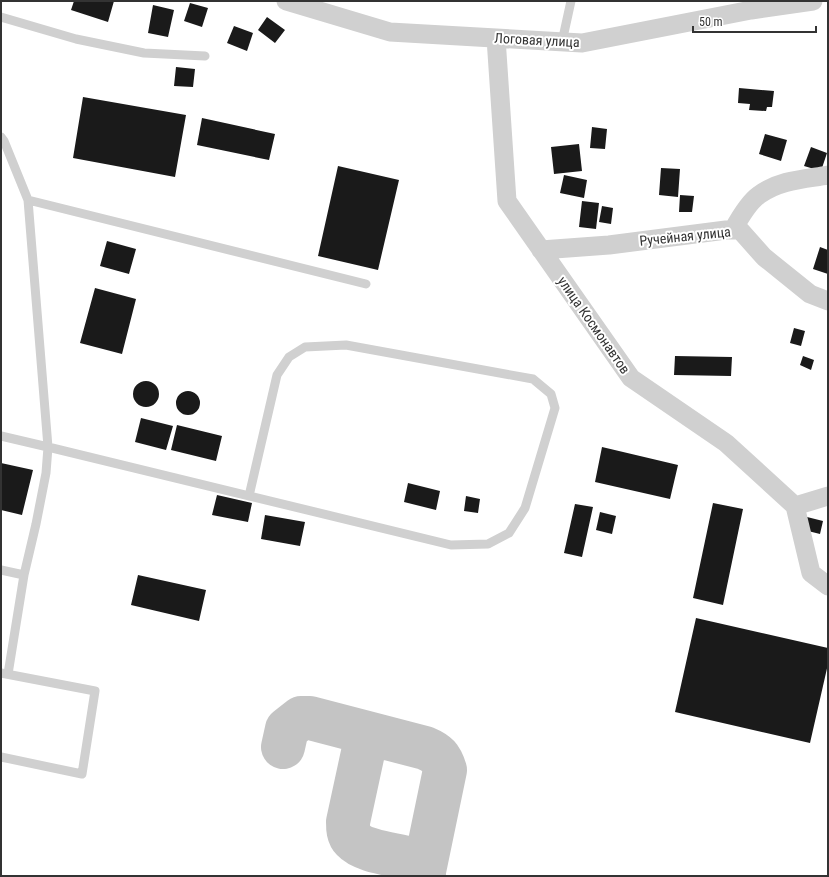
<svg xmlns="http://www.w3.org/2000/svg" width="829" height="877" viewBox="0 0 829 877" font-family="'Roboto Condensed',sans-serif">
	<rect width="100%" height="100%" fill="#fff"/>
	<g fill="none" stroke-linecap="round" stroke-linejoin="round">
		<path stroke="#c4c4c4" stroke-width="44" d="M379,737l-7,3 -8,8 -16,74c0,6 0,13 5,18 11,12 42,14 58,19l6,4 7,11
			M283,747l4,-18 14,-11h9l115,30c12,5 16,9 20,22l-22,106"/>
	</g>
	<path fill="#1a1a1a" d="M74,1h40l-6,21 -37,-12z
		M190,3l18,5 -6,19 -18,-6z
		M153,5l21,5 -6,27 -20,-4z
		M267,17l18,13 -10,13 -17,-13z
		M234,26l19,7 -6,18 -20,-8z
		M176,67l19,2 -2,18 -19,-1z
		M739,88l35,3 -2,16h-5l-1,4 -17,-1 1,-6 -12,-1z
		M83,97l103,18 -11,62 -102,-19z
		M202,118l73,16 -6,26 -72,-15z
		M592,127l15,2 -2,20 -15,-1z
		M765,134l22,6 -6,21 -22,-7z
		M579,144l3,27 -28,3 -3,-27z
		M811,147l16,6 -6,18 -17,-5z
		M338,166l61,14 -21,90 -60,-14z
		M661,168l19,1 -2,28 -19,-2z
		M564,175l23,5 -3,18 -24,-5z
		M680,195l14,1 -2,16h-13z
		M582,201l17,2 -3,26 -17,-2z
		M602,206l11,2 -2,16 -12,-2z
		M107,241l29,8 -7,25 -29,-8z
		M820,247l8,3v24l-15,-5z
		M95,288l41,11 -14,55 -42,-11z
		M794,328l11,3 -4,15 -11,-3z
		M675,356l57,1 -1,19 -57,-1z
		M803,356l11,4 -3,10 -11,-5z
		M133 394a13 13 0 1 1 26 0a13 13 0 1 1-26 0Z
		M176 403a12 12 0 1 1 24 0a12 12 0 1 1-24 0Z
		M141,418l32,8 -7,24 -31,-8z
		M177,425l45,11 -6,25 -45,-11z
		M602,447l76,18 -8,34 -75,-17z
		M1,463l32,7 -11,45 -21,-5z
		M408,483l32,8 -4,19 -32,-8z
		M217,495l35,8 -4,19 -36,-7z
		M466,496l14,3 -2,14 -14,-2z
		M713,503l30,6 -20,96 -30,-7z
		M575,504l18,3 -11,50 -18,-4z
		M600,512l16,4 -4,18 -16,-4z
		M265,515l40,7 -5,24 -39,-7z
		M807,517l16,4 -3,13 -16,-4z
		M138,575l68,15 -7,31 -68,-16z
		M696,618l132,30v16l-18,79 -135,-31z"/>
	<g fill="none" stroke-linecap="round" stroke-linejoin="round">
		<path stroke="#d0d0d0" stroke-width="9" d="M1,17l75,22 68,14 61,3
			M562,42l9,-41
			M1,137l3,4 24,59 20,247 -2,26 -10,51 -12,51 -16,99
			M28,200l338,84
			M1,436l47,11 403,98 37,-1 21,-11 16,-25 30,-100 -4,-14 -18,-15 -187,-34 -41,2 -16,10 -12,18 -28,121
			M1,570l23,5
			M1,673l94,18 -13,83 -81,-17"/>
		<path stroke="#d0d0d0" stroke-width="19" d="M286,1l104,31 192,11 169,-33 62,-9
			M496,38l11,163 124,177 95,65 69,63 16,67 17,13
			M733,230c6,-11 16,-28 26,-35 20,-15 46,-16 69,-20
			M541,250l68,-5 117,-15h14l24,27 46,37 18,7
			M795,506l33,-10"/>
	</g>
	<g text-anchor="middle" dominant-baseline="central" stroke-width="4" stroke-linejoin="round" paint-order="stroke">
		<g font-size="14" fill="#333" stroke="#fff">
			<text transform="translate(537 40) rotate(3)">Логовая улица</text>
			<text transform="translate(685 236) rotate(-6)">Ручейная улица</text>
			<text transform="translate(594 325) rotate(55)">улица Космонавтов</text>
		</g>
	</g>
	<rect width="829" height="877" fill="none" stroke="#333333" stroke-width="4"/>
	<path d="M693 26v6h123v-6" fill="none" stroke="#333333" stroke-width="2"/>
	<text x="699" y="26" font-size="12" fill="#333333" stroke="#ffffff" stroke-width="3" paint-order="stroke">50 m</text>
</svg>
